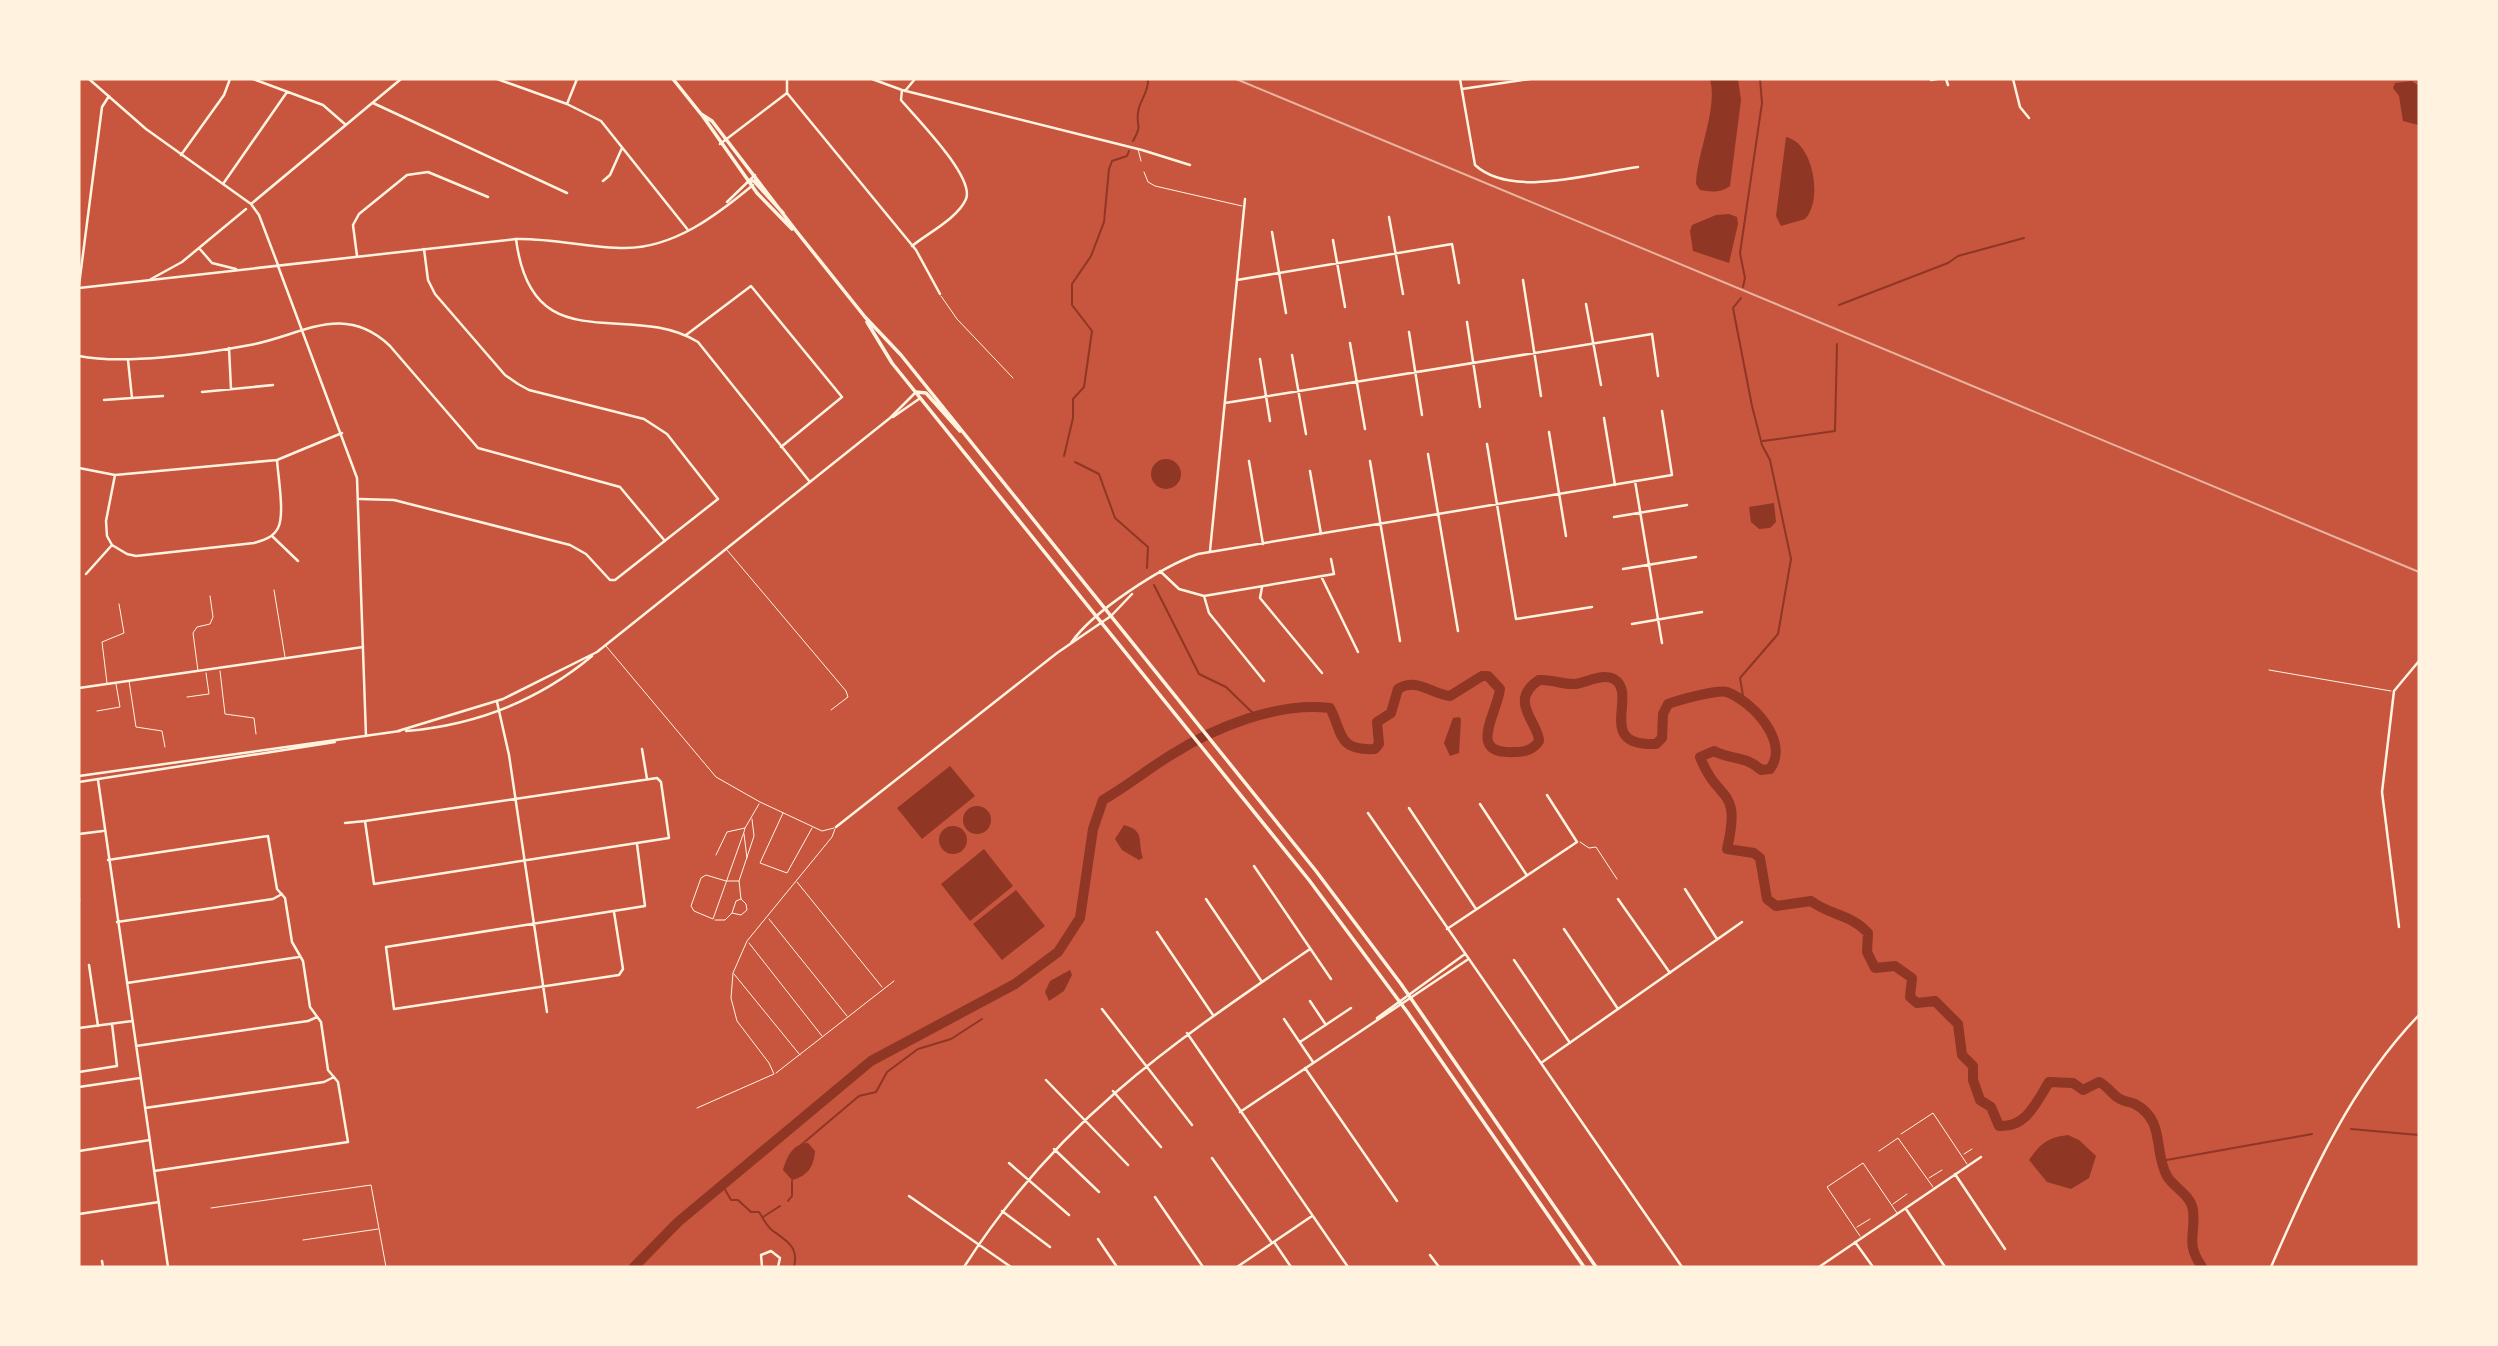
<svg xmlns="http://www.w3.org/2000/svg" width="2498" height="1346" viewBox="0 0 2498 1346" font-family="'Golos Text',sans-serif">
	<rect width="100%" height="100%" fill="#c8553d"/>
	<path fill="#8f3625" d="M1710,79h28l3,21 -11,86c-9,7 -19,6 -30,4l-4,-6c1,-32 22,-75 14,-105z
		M2412,81l7,5 -1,39 -15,-4 -4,-25 -6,-8 2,-5z
		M1786,137c28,6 37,64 19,82l-24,7 -5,-10z
		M1729,214l8,3 1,7 -9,39 -36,-12 -3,-20 2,-6 24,-10z
		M1151 474a15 15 0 1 1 30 0a15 15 0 1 1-30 0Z
		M1774,503l2,19 -6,6 -11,1 -8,-7 -2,-15z
		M1459,717l2,2 -2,34 -9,3 -6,-13 9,-25z
		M950,766l25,30 -53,43 -25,-31z
		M963 820a14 14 0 1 1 28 0a14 14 0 1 1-28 0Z
		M1124,825c22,6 13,16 19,33l-4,2 -17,-10 -7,-11z
		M939 840a14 14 0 1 1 28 0a14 14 0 1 1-28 0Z
		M984,849l29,37 -43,35 -29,-37z
		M1016,890l29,36 -43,34 -29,-36z
		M1070,970l2,5 -8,16 -15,10 -4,-9 5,-11z
		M2068,1135l11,5 17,16 -7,22 -18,11 -24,-7 -18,-22c11,-16 19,-23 39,-25z
		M808,1143l7,8c-1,15 -7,25 -23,29l-9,-10c4,-13 9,-26 25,-27z"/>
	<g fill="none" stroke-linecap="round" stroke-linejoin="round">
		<path stroke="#8f3625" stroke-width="2" d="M1133,141c10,-18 3,-13 5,-28 1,-13 11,-20 10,-34
			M1743,287l2,-9 -5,-25 22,-150 -2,-24
			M1741,298l-8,10 19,98 10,39 8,15 21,99 -13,75 -38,44 4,24
			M1839,305l109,-42 10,-7 66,-18
			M1763,441l72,-10 2,-87
			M1064,456l9,-38v-19l11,-12 8,-56 -20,-26v-21l19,-28 13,-34 5,-53 3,-8 15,-5 2,-5
			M1075,462l24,12 16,44 33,29 -1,21
			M1154,585l45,89 27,13 32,31
			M2351,1129l68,6
			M801,1145l58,-49 17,-4 11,-20 31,-23 33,-10 31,-20
			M2161,1161l151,-27
			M723,1186l8,14h7l13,12h8c4,6 8,15 14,19 14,10 26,16 21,36
			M788,1201l4,-5v-15
			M763,1217l17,-11"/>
		<path stroke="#8f3625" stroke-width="10" d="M634,1267l44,-45 193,-161 144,-77 43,-32 22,-34 13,-89 10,-29c24,-14 45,-31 68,-45 44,-28 106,-53 159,-47 13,25 7,43 45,41l4,-5 -2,-22 14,-9 7,-24c19,-12 33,5 52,7l32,-20h6l12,13c-3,25 -34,66 14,63 11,0 19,-2 25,-11 0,-18 -32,-40 0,-61 13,-1 24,5 37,4 12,-2 27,-11 38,-5 25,15 -20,68 42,65l6,-6 1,-24 5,-10c11,-4 50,-15 59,-12 26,10 63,50 43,77l-9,1c-14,-14 -30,-10 -47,-19l-14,6c18,47 42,28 27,92l27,4 6,5 7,41 9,7 35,-5c20,15 40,13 57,32l-1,19 8,16 20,-2 17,12 -2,19 7,6 18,-2 23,23 4,31 11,11v14l7,20 11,7 8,19c27,2 37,-23 50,-44l24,1 10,7 16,-8c9,4 13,13 21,17 5,3 11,3 15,5 31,17 18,47 32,72 7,12 24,19 26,34 3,25 -8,33 9,57"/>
		<path stroke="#fff3e0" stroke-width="1" d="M1138,149l3,12
			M1144,172l4,10 7,4 87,20
			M941,296l16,23 56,59
			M727,550l119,141 2,6 -17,13
			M274,590l11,67
			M606,646l110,131 44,25 62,29 12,-3
			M2269,670l122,21
			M198,671l-5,-38 4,-6 13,-3 3,-7 -3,-21
			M220,671l5,43 29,4 2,16
			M129,681l7,46 26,4 3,16
			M107,683l-5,-41 22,-9 -5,-29
			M187,697l22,-3 -3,-21
			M97,711l23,-4 -4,-23
			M783,813l-23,50 27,10 25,-45
			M744,834l3,24
			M1580,842l9,6 7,-1 21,32
			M716,855l11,-23 18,-4 14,-24
			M739,881l15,-45 -2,-17
			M797,882l85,105
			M741,899l-5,2 -4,12 9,2 6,-5 -1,-6 -5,-5 -2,-18h-13l-20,-6 -5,3 -10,28 3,5 19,8c10,-29 21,-58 31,-87l1,-4
			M769,919l78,97
			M715,920h10l7,-7
			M749,943l73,93
			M734,974l66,81
			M776,1073l118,-92
			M697,1108l77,-34 -5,-11 -32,-42 -6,-23 2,-25 14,-32 85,-104 3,-8
			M1901,1134l32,-21 34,51
			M1879,1151l19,-13 35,49
			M1964,1154l8,-5
			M1929,1178l13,-8
			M1893,1204l14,-10
			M211,1208l160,-23 15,82
			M1857,1227l13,-8
			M1860,1236l-33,-49 36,-24 34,50
			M303,1240l75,-11"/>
		<path stroke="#fff3e0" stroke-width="2.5" d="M89,79l57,50 105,75 8,11 19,50
			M253,79l70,26 23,20
			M497,79l70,25 34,17 87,109
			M787,79v14
			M872,79l30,11 240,60 48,15
			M1460,79l15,86c37,34 117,8 163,2
			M1946,79l2,6
			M2013,79l7,28 9,11
			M1931,80l6,-1
			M1462,89l68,-10
			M902,90l-1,10c15,18 74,77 65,99 -8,19 -38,34 -54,47
			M905,91l10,-12
			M787,93l129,157 24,44
			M373,103l194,90
			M567,104l10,-25
			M720,144l67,-51
			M181,155l43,-60 6,-16
			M603,181l7,-6 12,-27
			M223,184l64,-92
			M251,204l150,-125
			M1389,217l14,77
			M1272,232l14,81
			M516,239c16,125 112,60 182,103l112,140
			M1333,240l12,67
			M199,248l13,15 24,6
			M357,256l-4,-31 6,-11 48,-39 21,-3 60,25
			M151,279l31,-17 64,-53
			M1237,280l215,-36 7,39
			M1523,280l18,116
			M79,285l23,-178 7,-11
			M1586,304l15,81
			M1467,322l13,85
			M1409,332l13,83
			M686,335l65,-49 91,111 -61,50
			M1350,343l15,86
			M229,348l2,41
			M1292,355l14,79
			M79,356c45,9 124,-2 171,-11 51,-9 93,-44 140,1l88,102 142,39 45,54
			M1260,359l10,62
			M202,392l71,-7
			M132,398l31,-2
			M104,400l28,-2 -4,-38
			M1225,403l427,-69 6,42
			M1604,418l11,67
			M1549,432l17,104
			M1487,444l29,175 76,-12
			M1428,454l30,177
			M1249,461l14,83
			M1370,461l30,180
			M79,468l36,7 162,-15 65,-27
			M1310,471l11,63
			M115,475l-9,46 1,15 5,9 15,9 9,2 118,-13c9,-3 19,-5 24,-15 7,-13 0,-52 -1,-68
			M1635,481l27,162
			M360,499l34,1 176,45 16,9 24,26h5l103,-81 -51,-65 -23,-15 -115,-29 -11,-6 -13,-9 -70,-81 -7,-14 -4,-31
			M1614,517l73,-12
			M272,536l26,25
			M1210,551l35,-352
			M1623,569l73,-12
			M1160,571l19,18 25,7 130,-22 -3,-15
			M86,574l26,-29
			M1321,576l37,76
			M1262,587l-2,11 62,75
			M1204,596l5,17 55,68
			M1632,624l70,-12
			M1071,643c22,-32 90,-76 127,-89l474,-79 -10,-64
			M79,688l284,-41
			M497,702l12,53 38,257
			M642,749l5,30
			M657,778l4,4 8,56 -295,46 -9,-63z
			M98,780l70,487
			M1480,804l46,70
			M1409,808l67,101
			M1368,813l314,454
			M345,823l20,-2
			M836,827l221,-174 54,-37 21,-22
			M79,834l24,-3
			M108,860l160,-24 9,53 8,9 7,44 11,19 7,46 11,15 7,48 10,12 10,60 -194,29
			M1254,866l77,113
			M1685,889l32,50
			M79,899v1
			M1206,899l56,83
			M1618,899l52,74
			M614,912l9,57 -4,6 -225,34 -8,-62 259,-41 -8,-62
			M117,922l156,-23 9,-5
			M2399,927l-17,-135 12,-101 25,-30
			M1447,929l130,-87 -30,-47
			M1564,929l54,80
			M1157,932l56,83
			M1514,960l56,83
			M89,965l9,61
			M127,983l172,-26
			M1310,1001l16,24
			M1102,1009l90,116
			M1377,1018l88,-64
			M1284,1019l29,43
			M79,1028l53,-7
			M1187,1033l161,234
			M1300,1042l51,-34
			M136,1046l172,-25 9,-4
			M1541,1063l201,-141
			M1305,1068l92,133
			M79,1072l38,-6 -5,-42
			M1046,1080l82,85
			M79,1087l61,-9
			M1113,1091l48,56
			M145,1108l179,-26 10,-5
			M1240,1112l227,-152
			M1054,1149l45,43
			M79,1151l71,-11
			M1212,1158l60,85
			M1009,1163l60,52
			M1955,1174l50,75
			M909,1196l102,71
			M1155,1197l48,70
			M1906,1209l39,58
			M1002,1211l48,36
			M79,1214l80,-12
			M1098,1239l19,28
			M1274,1242l17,25
			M1855,1242l18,25
			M1430,1255l9,12
			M102,1261l1,6
			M762,1267l-1,-12 10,-4 9,7 -2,9
			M964,1267c94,-147 206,-222 346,-318
			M1237,1267l75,-51
			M1819,1267l162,-110"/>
		<path stroke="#fff3e0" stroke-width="2.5" d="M727,202l28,-27
			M278,266l79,212 9,258
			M79,288l437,-49c37,-1 72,9 109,9 49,0 92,-33 128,-63
			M893,417l26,-18
			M398,731l105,-32 94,-47 293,-234 26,-26
			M406,731c70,-6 132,-30 186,-75
			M79,776l321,-45
			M79,782l256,-40
			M2271,1267c40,-91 78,-179 148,-252"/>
		<path stroke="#fff3e0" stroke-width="3.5" d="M673,79l28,35 11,7 85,111 68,85 36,38 415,516 85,113 195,283
			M702,115l55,78 35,36
			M748,181h6l29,32
			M867,322l25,41 417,517 99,133 176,254
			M916,392l10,1 34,38"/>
		<path stroke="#e9b49f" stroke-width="2" d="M1236,79l1183,493"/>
	</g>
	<rect width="2498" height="1346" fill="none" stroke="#fff3e0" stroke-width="161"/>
</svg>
